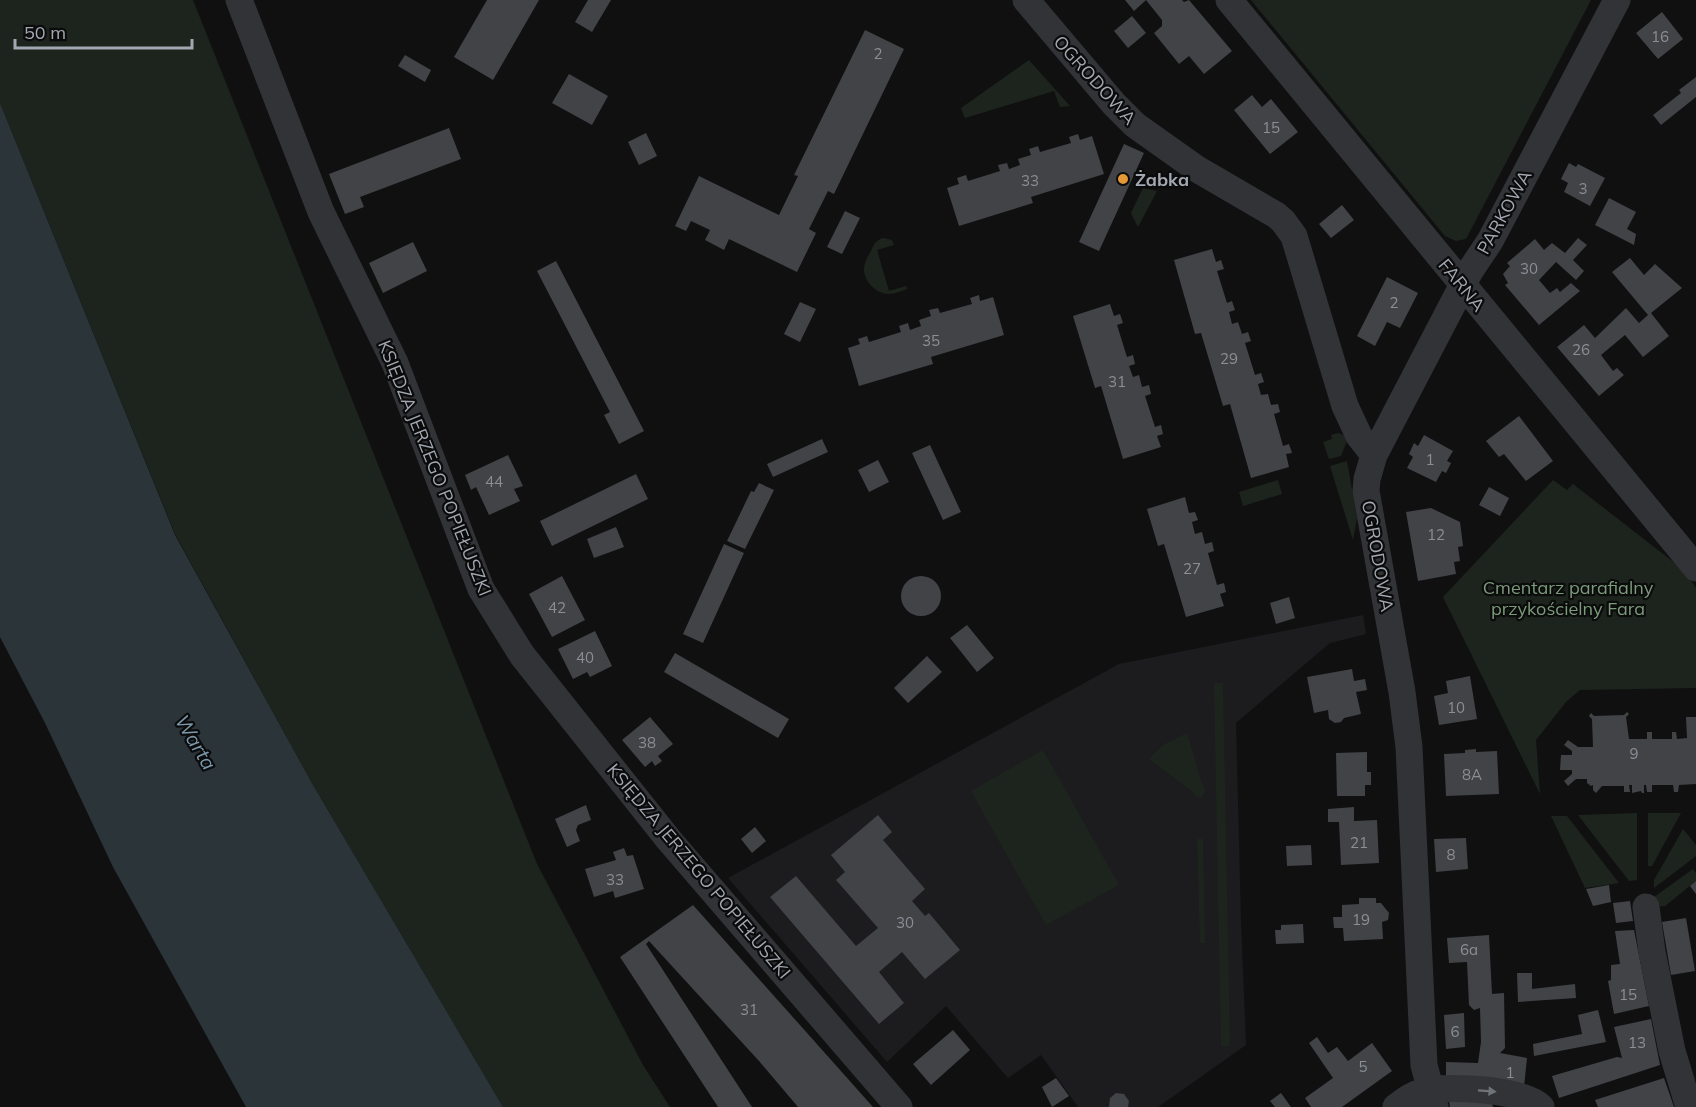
<svg xmlns="http://www.w3.org/2000/svg" width="1696" height="1107" viewBox="0 0 1696 1107" font-family="Mulish,sans-serif">
	<rect width="100%" height="100%" fill="#101011"/>
	<path fill="#1c1c1e" d="M1363,615l3,19 -36,9 -94,80 5,199 5,123 -88,62h-80l-37,-52 -33,23 -62,-72 -59,56 -159,-184 391,-214z"/>
	<path fill="#1d241d" d="M0,0h193l344,864 106,201 27,42h-167l-190,-322 -138,-251 -175,-431z
		M1251,0h340l-125,239 -10,2 -11,-5z
		M1029,60l41,46 -10,1 -6,-16 -89,27 -4,-10z
		M1143,188l14,3 -19,36 -7,-14z
		M883,238l9,2 2,5 -17,5 12,41 17,-5 1,3c-6,2 -13,5 -19,5 -12,-1 -24,-12 -24,-25 0,-7 4,-13 7,-18 3,-7 5,-11 12,-13z
		M1338,433l6,2 3,6 -6,15 -12,3 -6,-17 9,-3 -1,-4z
		M1347,461l10,57 -4,22 -23,-74z
		M1278,480l4,14 -39,12 -4,-14z
		M1553,480l14,10 6,-6 112,87 11,17v100l-116,2 -14,12 -30,38 4,54 -97,-197z
		M1214,683h9l7,363h-9z
		M1187,733l15,51 3,6 -1,5 -4,3 -5,-2 -3,-5 -43,-32 14,-14z
		M1043,750l76,135 -73,40 -75,-134z
		M1637,813v67l-8,1 -51,-66z
		M1648,813h33l-29,53h-4z
		M1551,816h16l52,67 -34,5z
		M1683,829l13,16v11l-42,32v-8z
		M1197,839h6l2,104h-5z
		M1693,869l3,4v8l-31,25 -10,1 -1,-10z"/>
	<path fill="#2b3439" d="M0,103l175,432 138,250 190,322h-257l-133,-240 -68,-144 -45,-86z"/>
	<path fill="#414347" d="M487,0h52l-46,80 -39,-23z
		M588,0h23l-19,32 -17,-10z
		M1125,0h57l2,2 5,-2 43,51 -28,23 -15,-18 -10,8 -25,-31 8,-7v-6l-16,-20 -12,11z
		M1662,12l21,27 -25,20 -22,-26z
		M1132,16l14,17 -18,15 -14,-17z
		M865,30l39,19 -70,145 -6,-3 -19,38 7,4 -19,39 -68,-33 -5,11 -19,-10 5,-10 -19,-9 -5,10 -11,-5 24,-50 80,39 19,-39 -4,-1z
		M405,55l26,15 -6,12 -27,-16z
		M569,74l39,22 -16,29 -40,-22z
		M1696,77v20l-35,28 -8,-10 28,-22 -2,-3z
		M1252,95l10,12 9,-8 27,33 -28,22 -36,-44z
		M449,128l12,31 -101,38 4,10 -19,7 -16,-40z
		M646,133l11,23 -18,9 -11,-23z
		M1078,134l2,6 12,-4 12,38 -73,23 2,6 -74,23 -12,-38 12,-4 -2,-6 9,-3 2,6 32,-10 -2,-6 9,-2 2,6 11,-4 -2,-6 13,-4 -2,-6 9,-3 2,6 31,-9 -2,-6z
		M1124,144l20,9 -45,98 -20,-9z
		M1569,163l7,4 2,-3 27,14 -15,28 -26,-14 4,-9 -7,-4z
		M1609,198l27,14 -9,17 9,5 -2,11 -39,-20z
		M1342,205l12,15 -23,18 -12,-14z
		M845,211l15,7 -18,36 -15,-7z
		M1578,238l9,7 -14,15 11,11 -8,9 -20,-18 -17,18 11,13 7,-5 3,4 11,-9 9,8 -41,34 -34,-40 3,-2 -5,-9 7,-8 -3,-3 28,-24 9,11 8,-7 13,10z
		M413,242l14,29 -44,22 -14,-30z
		M1212,249l4,13 5,-2 3,9 -7,2 10,32 5,-2 3,9 -6,2 3,12 6,-2 4,12 6,-2 3,9 -6,2 10,32 6,-2 3,9 -6,2 3,11 7,-1 3,11 7,-1 2,8 -6,2 9,32 6,-2 3,9 -6,1 3,13 -38,11 -21,-74 -7,2 -22,-73 -6,1 -21,-74z
		M1630,258l14,17 11,-11 27,24 -31,25 18,23 -26,21 -18,-22 -24,20 12,16 4,-3 7,7 -25,21 -42,-49 27,-22 11,13 31,-30 13,15 9,-8 -36,-43z
		M556,261l88,170 -25,13 -15,-29 6,-3 -73,-141z
		M1387,277l31,16 -18,35 -13,-6 -12,24 -18,-10z
		M979,295l1,6 13,-4 11,38 -73,22 2,7 -74,22 -11,-38 12,-4 -2,-5 9,-3 2,6 32,-10 -2,-6 9,-3 2,7 11,-4 -2,-6 12,-4 -2,-6 9,-2 2,5 32,-9 -2,-6z
		M800,302l16,7 -16,33 -16,-8z
		M1110,304l4,12 6,-2 3,9 -6,2 10,32 6,-2 2,9 -6,2 4,11 6,-2 3,12 7,-2 2,9 -6,2 10,31 6,-2 2,9 -6,2 4,11 -38,12 -22,-73 -6,2 -22,-72z
		M1519,416l34,45 -27,20 -22,-27 -5,3 -13,-16z
		M1424,435l29,16 -6,10 4,2 -5,10 -4,-2 -6,11 -29,-14 6,-11 -4,-3 5,-11 4,3z
		M822,439l6,13 -55,25 -6,-13z
		M930,445l31,67 -18,8 -31,-67z
		M508,455l15,31 -9,3 6,12 -31,14 -13,-28 -5,3 -6,-15z
		M878,460l11,22 -20,10 -11,-22z
		M636,474l12,25 -96,47 -12,-25z
		M759,483l15,7 -29,59 -18,-8 24,-50 3,1z
		M1489,487l20,11 -9,18 -21,-11z
		M1185,497l4,16 6,-1 3,8 -6,2 3,12 7,-2 3,12 7,-2 2,9 -6,2 9,32 7,-2 2,9 -6,2 4,12 -38,11 -22,-73 -6,2 -11,-37z
		M1431,508l29,14 3,24 -5,1 2,14 -6,1 2,12 -38,7 -12,-69z
		M616,527l8,20 -30,11 -7,-19z
		M724,544l20,9 -41,90 -20,-9z
		M901 596a20 20 0 1 1 40 0a20 20 0 1 1-40 0Z
		M562,576l23,44 -33,17 -23,-43z
		M1289,597l6,21 -19,6 -6,-21z
		M967,625l27,33 -17,14 -27,-34z
		M595,631l17,35 -22,11 -3,-5 -14,7 -15,-30z
		M675,653l114,66 -11,19 -114,-66z
		M927,656l15,16 -34,31 -14,-15z
		M1352,669l2,12 11,-2 2,11 -11,2 5,22 -17,4 -3,4 -6,1 -6,-4 -1,-9 -14,3 -7,-36z
		M1470,676l7,43 -38,6 -5,-29 14,-3 -2,-12z
		M1627,712l2,2 -3,3 3,22h18v-7h5v7h20v-7h4l1,7 10,-1 -1,-21h10v67l-17,1 -1,7h-4l-1,-7h-21v7h-5l-1,-7h-2v8h-2l-1,-2 -9,2v-8h-3l1,7h-6v-6h-22l-6,7 -3,-3v-5l-2,1 -4,-3v-4h-11l-8,7 -4,-5 8,-7v-4h-12l1,-15h11v-4l-8,-6 4,-5 10,7h15l-1,-28 -3,-3 2,-3 3,3 30,-1z
		M650,717l23,27 -15,12 4,5 -7,5 -3,-5 -7,6 -23,-27z
		M1476,749v3l21,-1 2,43 -53,2 -2,-42 21,-1v-3z
		M1367,752v20h4v13h-6v11h-28l-1,-43z
		M586,805l5,15 -13,5 -2,5 4,11 -13,6 -12,-28z
		M1354,807v14l23,-1 2,43 -38,2 -2,-43h-11v-13z
		M878,815l14,17 -9,8 42,49 -13,12 13,15 4,-3 31,37 -35,29 -23,-27 -23,20 25,31 -25,21 -109,-127 26,-21 60,70 22,-18 -42,-48 9,-8 -14,-17z
		M755,827l11,14 -14,12 -11,-14z
		M1466,838l2,31 -32,3 -2,-33z
		M1311,845l1,20 -25,1 -1,-20z
		M624,848l3,8 6,-1 11,34 -29,9 -2,-7 -19,6 -9,-28 31,-9 -3,-8z
		M1696,881v13l-6,-8z
		M1609,885l2,17 -18,4 -7,-17z
		M1359,898h17v5h5l8,10 -1,7 -6,2 1,17 -39,2 -1,-13h-9l-1,-11h9v-12l17,-1z
		M1630,901l3,20 -17,2 -3,-20z
		M693,905l180,202h-75l-39,-46 -110,-120 -3,3 106,163h-34l-98,-150z
		M1686,918l9,53 -24,4 -9,-53z
		M1303,924l1,19 -28,1 -1,-14h6v-5z
		M1634,930l15,76 -35,8 -6,-33 3,-1v-15l9,-1 -5,-33z
		M1489,935l3,59 12,-1 1,55 -5,5 27,5 -3,29 -78,-8v-17l32,1 3,-21 -1,-34 -6,2 -5,-5 -2,-43 -18,1 -2,-25z
		M1517,973h15v16l43,-5 1,14 -58,4z
		M1598,1010l8,32 -72,14 -1,-12 49,-10 -4,-19z
		M1464,1013l1,34 -19,2 -2,-34z
		M1651,1019l9,46 -101,33 -7,-22 65,-19 5,1 -8,-31z
		M953,1030l17,20 -39,35 -18,-21z
		M1317,1037l11,16 9,-6 11,14 24,-18 20,28 -50,36h-31l-6,-9 28,-20 -24,-35z
		M1056,1078l13,18 -17,11 -10,-20z
		M1664,1078l10,29h-76l-3,-7z
		M1116,1093l8,1 5,7 -1,6h-19l1,-9z
		M1281,1093l10,14h-16l-5,-6z
		M1449,1101l43,2 1,4h-43z"/>
	<g fill="none" stroke-linecap="round" stroke-linejoin="round">
		<path stroke="#313336" stroke-width="27" d="M239,0l82,212 74,151 86,226 41,66 147,185 230,267
			M1026,0l88,104 21,21 62,44 79,46 7,6 11,15 51,170 14,30 15,19 -7,24 -1,12 36,201 7,55 15,318 11,42
			M1229,0l467,568
			M1374,455l96,-184 20,-30 127,-241
			M1646,907l6,45 20,99 17,56
			M1396,1107c9,-7 17,-13 28,-16 25,-6 98,-2 117,16"/>
	</g>
	<defs><path id="oneway-solid" d="M-6-.8H1V-3.2L6.5 0L1 3.2V.8H-6Z" transform="scale(1.5)"/></defs>
	<use fill="#6f737a" href="#oneway-solid" transform="translate(1487 1091) rotate(4)"/>
	<circle fill="#e49836" stroke="#0b0b0c" stroke-width="2" cx="1123" cy="179" r="6"/>
	<g text-anchor="middle" dominant-baseline="central" stroke-width="4.5" stroke-linejoin="round" paint-order="stroke">
		<g font-size="15" fill="#8a8f96">
			<text x="1660" y="36">16</text>
			<text x="878" y="53">2</text>
			<text x="1271" y="127">15</text>
			<text x="1030" y="180">33</text>
			<text x="1583" y="188">3</text>
			<text x="1529" y="268">30</text>
			<text x="1394" y="302">2</text>
			<text x="931" y="340">35</text>
			<text x="1581" y="349">26</text>
			<text x="1229" y="358">29</text>
			<text x="1117" y="381">31</text>
			<text x="1430" y="459">1</text>
			<text x="494" y="481">44</text>
			<text x="1436" y="534">12</text>
			<text x="1192" y="568">27</text>
			<text x="557" y="607">42</text>
			<text x="585" y="657">40</text>
			<text x="1456" y="707">10</text>
			<text x="647" y="742">38</text>
			<text x="1634" y="753">9</text>
			<text x="1472" y="774">8A</text>
			<text x="1359" y="842">21</text>
			<text x="1451" y="854">8</text>
			<text x="615" y="879">33</text>
			<text x="1361" y="919">19</text>
			<text x="905" y="922">30</text>
			<text x="1469" y="949">6a</text>
			<text x="1628" y="994">15</text>
			<text x="749" y="1009">31</text>
			<text x="1455" y="1031">6</text>
			<text x="1637" y="1042">13</text>
			<text x="1363" y="1066">5</text>
			<text x="1510" y="1072">1</text>
		</g>
		<g font-size="18" fill="#a2a8b1" stroke="#0b0b0c">
			<text transform="translate(1095 80) rotate(48)">OGRODOWA</text>
			<text transform="translate(1504 212) rotate(-61)">PARKOWA</text>
			<text transform="translate(1462 285) rotate(51)">FARNA</text>
			<text transform="translate(435 468) rotate(68)">KSIĘDZA JERZEGO POPIEŁUSZKI</text>
			<text transform="translate(1378 556) rotate(80)">OGRODOWA</text>
			<text transform="translate(699 871) rotate(50)">KSIĘDZA JERZEGO POPIEŁUSZKI</text>
		</g>
		<g font-size="18" font-weight="bold" fill="#a2a8b1" stroke="#0b0b0c" text-anchor="start">
			<text x="1135" y="179">Żabka</text>
		</g>
		<g font-size="18" fill="#7b9b7a" stroke="#0b0b0c">
			<text x="1568" y="587">Cmentarz parafialny<tspan x="1568" dy="21">przykościelny Fara</tspan></text>
		</g>
		<g font-size="20" font-style="italic" fill="#7b99ab" stroke="#0b0b0c">
			<text transform="translate(196 742) rotate(59)">Warta</text>
		</g>
	</g>
	<path d="M15 39v9h177v-9" fill="none" stroke="#a2a8b1" stroke-width="3"/>
	<text x="24" y="39" font-size="18" fill="#a2a8b1" stroke="#0b0b0c" stroke-width="4.5" paint-order="stroke">50 m</text>
</svg>
